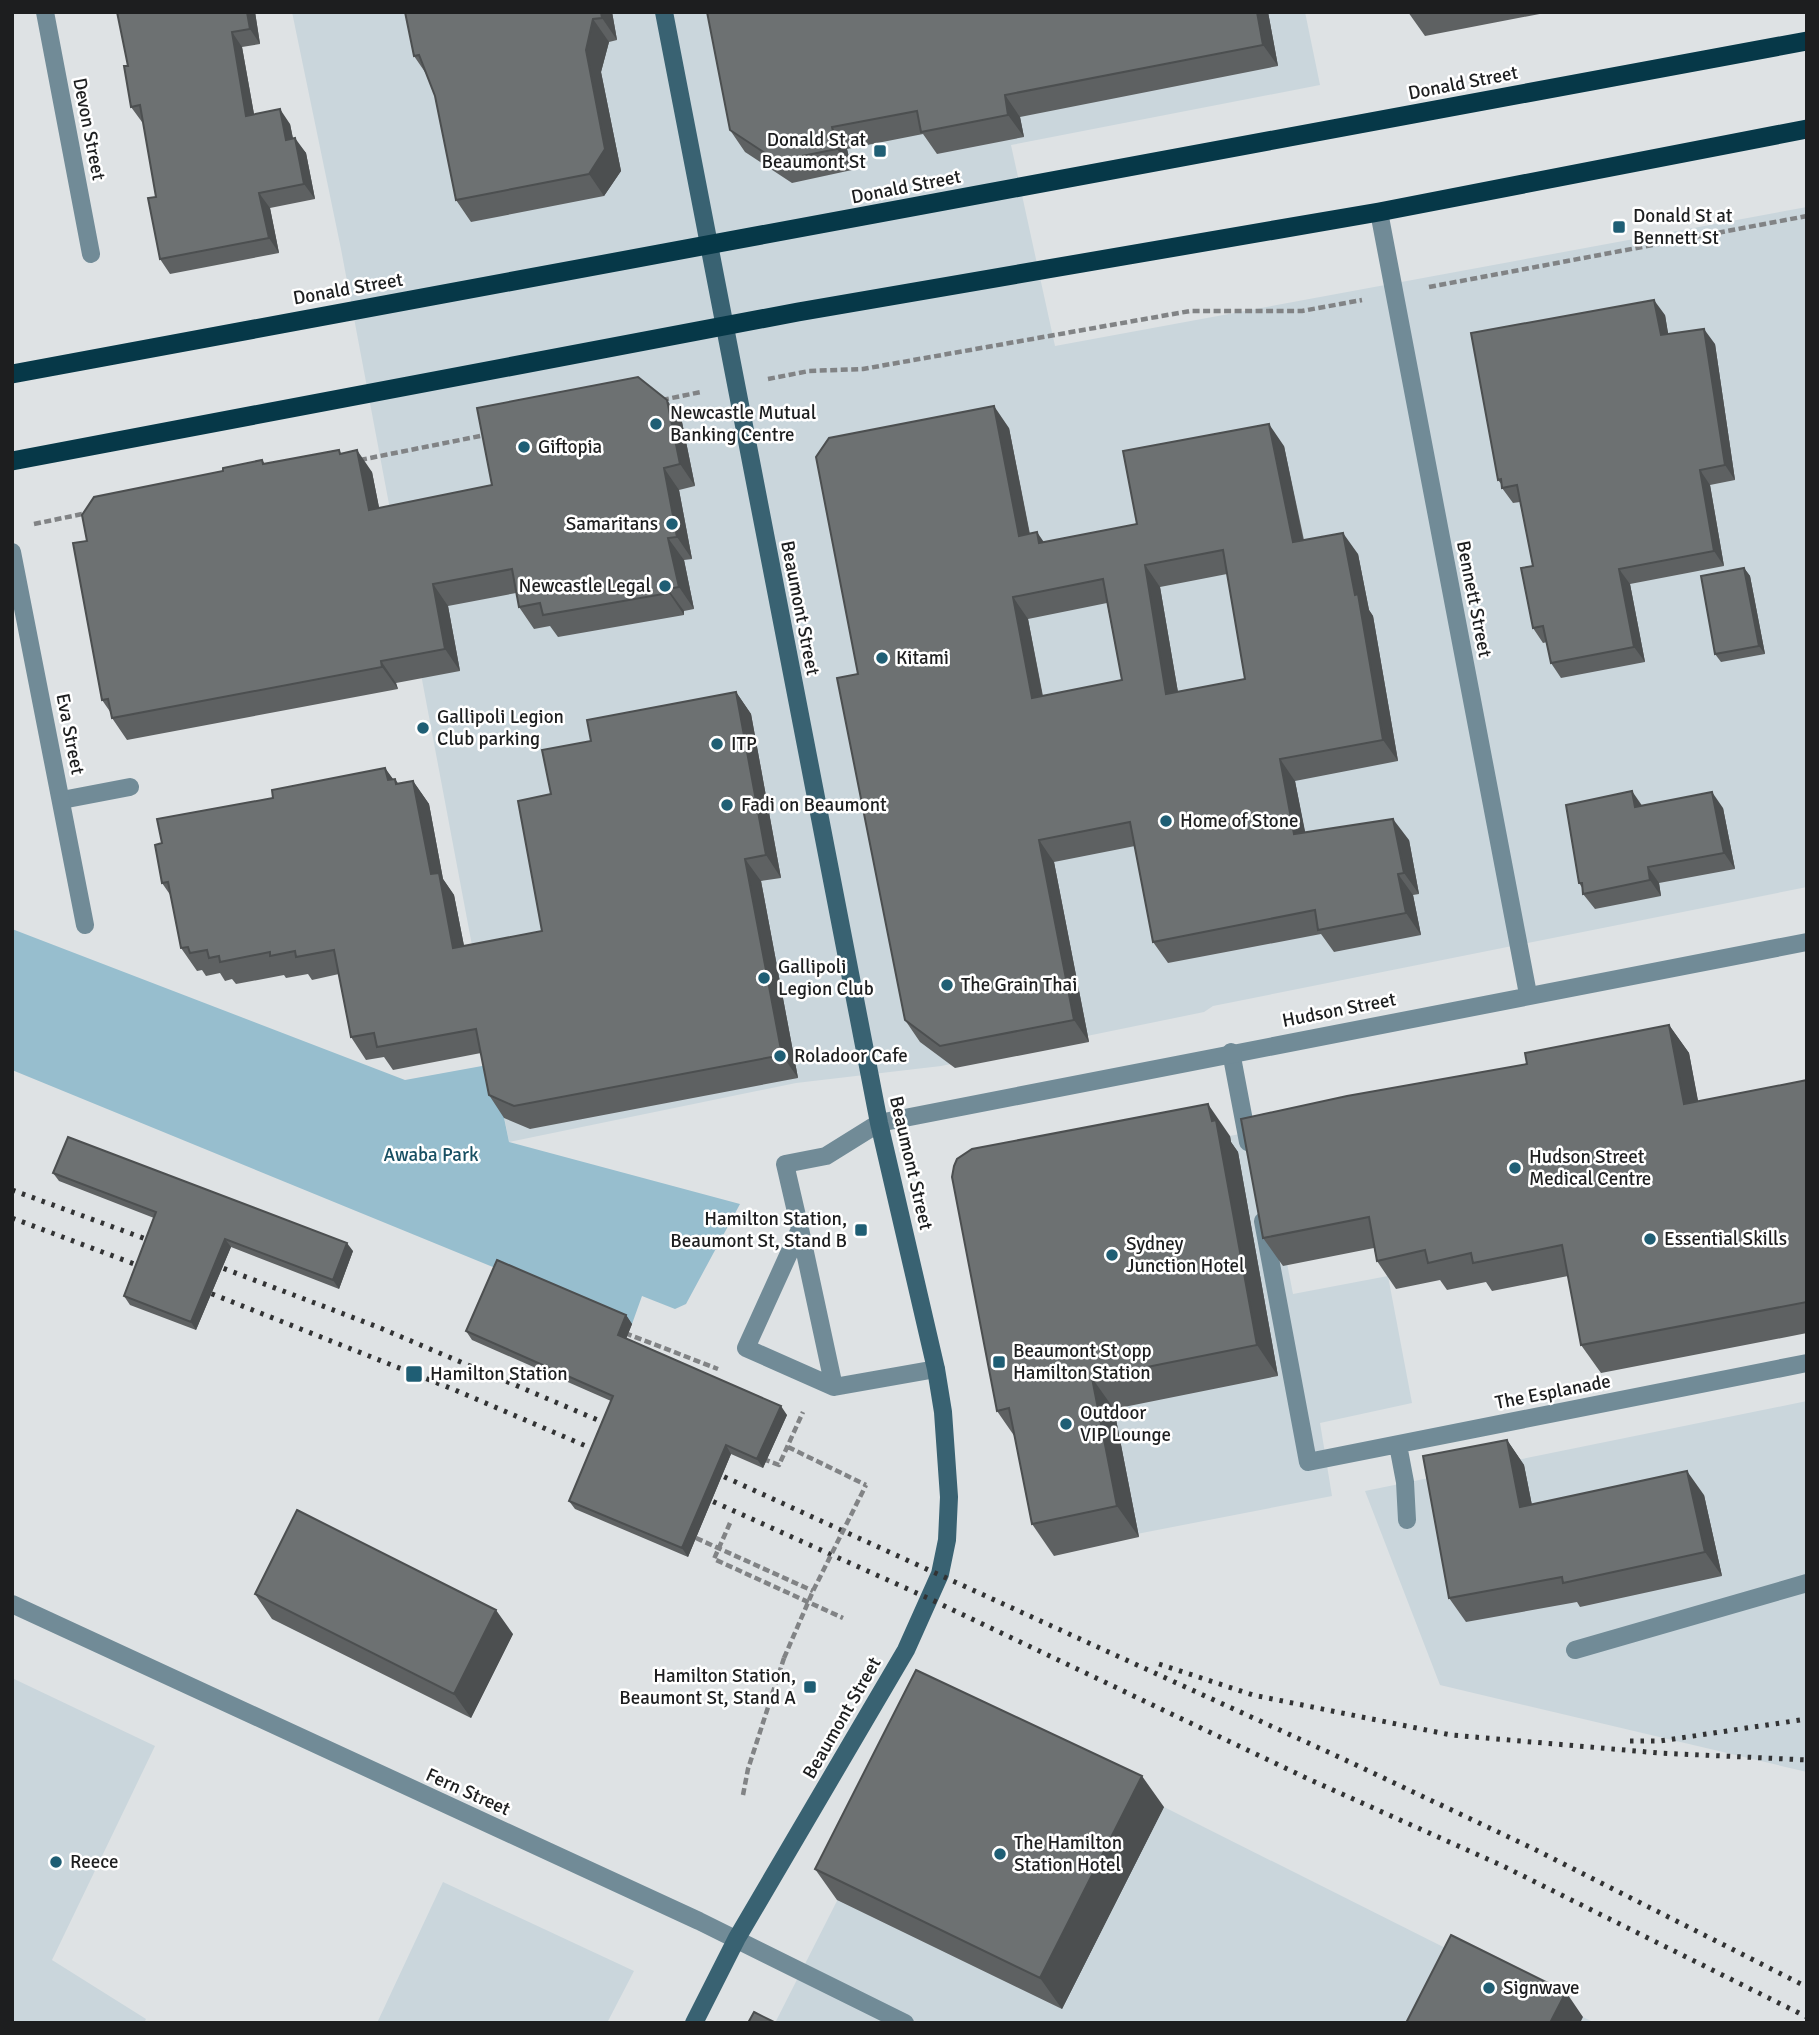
<svg xmlns="http://www.w3.org/2000/svg" width="1819" height="2035" viewBox="0 0 1819 2035" font-family="Signika,sans-serif">
	<rect width="100%" height="100%" fill="#dee2e4"/>
	<path fill="#cad6dc" d="M292,12h1013l15,73 -309,60 44,201 752,-139v680l-594,119 -9,6 -263,54 -145,17 -287,59 -168,-893z
		M1261,1130l32,164 95,-18 24,127 -92,20 12,73 -221,43 -118,-358z
		M1807,1401v371l-367,-87 -75,-194z
		M12,1678l143,68 -103,214 94,59 -2,4h-132z
		M938,1702l226,105 431,216h-820z
		M443,1882l191,89 -27,52h-230z"/>
	<path fill="#97bece" d="M12,929l393,151 88,-16 16,78 231,62 -54,100 -11,5 -33,-13 -10,28 -620,-254z"/>
	<g fill="none" stroke-linecap="round" stroke-linejoin="round">
		<path stroke="#818385" stroke-width="4.5" stroke-dasharray="7 3.5" stroke-linecap="butt" d="M1429,287l378,-71
			M768,379l41,-8 54,-2 327,-58h112l60,-11
			M662,400l39,-8
			M360,460l125,-25
			M34,524l53,-11
			M625,1333l93,36
			M551,1382l4,-10
			M788,1447l78,38
			M763,1459l16,6 24,-53
			M730,1523l-16,36 129,59
			M696,1538l117,53
			M743,1795l5,-26 36,-111"/>
		<path stroke="#718b97" stroke-width="18" d="M62,800l68,-13
			M1231,1052l17,90
			M879,1123l-53,33 -41,8 15,65 -54,119 88,39 102,-18
			M1263,1221l45,241 499,-99
			M800,1229l34,158
			M1398,1445l7,37 2,38
			M1575,1650l232,-67"/>
		<path stroke="#718b97" stroke-width="18" d="M45,12l46,242
			M1379,212l149,782
			M12,552l73,373
			M879,1123l928,-181
			M12,1604l687,317 206,102"/>
		<path stroke="#396272" stroke-width="18" d="M664,12l215,1111 57,246 7,43 6,85 -2,43 -7,34 -34,76 -169,288 -43,85"/>
		<path stroke="#063848" stroke-width="19" d="M12,374l1795,-333
			M12,461l786,-149 581,-100 428,-83"/>
		<path stroke="#323334" stroke-width="5" stroke-dasharray="3.5 7" stroke-linecap="butt" d="M12,1190l153,56
			M12,1218l141,53
			M204,1261l174,66 241,102
			M192,1286l263,104 152,65
			M705,1468l634,289 191,90 277,140
			M694,1493l236,106 374,178 199,89 304,151
			M1159,1664l94,31 198,40 208,18 148,7
			M1630,1741h30l147,-22"/>
		<path stroke="#818385" stroke-width="4.5" stroke-dasharray="7 3.5" stroke-linecap="butt" d="M784,1658l29,-67 53,-106"/>
	</g>
	<path fill="#5e6162" fill-rule="evenodd" d="M117,12h138l5,32 -18,3 12,67 36,10 3,14 13,15 9,46 -45,9 9,45 -109,21 -10,-15 -4,-62 -13,-75h-1l-11,-15 -3,-41z
		M612,12l5,28 -8,2 -8,30 20,99 -17,25 -133,26 -15,-22 -21,-104 -8,-21 -13,-19z
		M707,12h561l10,54 -258,51 4,20 -87,17 -14,-20 -76,15 5,21 -60,13 -47,-31 -15,-22z
		M1408,12h142l-125,24z
		M1665,315l3,19 47,10 20,136 -25,5 14,81 -94,18 15,78 -84,16 -10,-15 -4,-21 -4,1 -10,-15v-62l-13,-64 -7,1 -11,-15v-3l-4,-5z
		M682,422l13,64 -16,4 13,69 -8,1 10,49 -10,2v4l-126,22 -8,-11 -16,3 -15,-22 -3,-14 -68,13 12,65 -64,12 2,6 -271,51 -15,-22 -1,-5 -9,-13 -15,-159 136,-70 39,-11 3,4 77,-10 30,18 7,36 113,-23z
		M1009,428l21,106 14,8 93,-18 147,-78 20,94 54,14 11,56 4,6 25,145 -103,20 10,52 104,7 10,54 -6,1 8,40 -87,17 -13,-18 -153,29 -15,-21 -18,-96 -81,16 35,180 -134,26 -35,-26 -15,-22zM1227,574l18,105 -67,13 -18,-105zM1107,603l15,77 -79,16 -15,-77z
		M1744,568l6,8 15,78 -44,8 -6,-8z
		M736,692l15,22 30,164 -20,3 37,197 -268,51 -26,-11 -15,-23 -8,-42 -88,17 -9,-13 -18,3 -15,-23 -12,-63 -27,6 -4,-6 -22,4 -2,-3 -48,9 -4,-5 -7,2 -5,-8 -14,3 -4,-6 -5,1 -16,-23 -10,-52 -9,-13v-40l111,-45 112,-30 8,12 6,4 14,-3 16,23 14,75 11,16 10,51 78,-15 9,-137 40,-53z
		M1642,805l81,3 12,61 -76,14 2,13 -66,13 -12,-15v-5l-4,-6z
		M1669,1025l20,28 9,49 109,-22v253l-206,40 -20,-28 -13,-69 -76,15 -6,-9 -39,8 -7,-10 -44,9 -19,-28 -3,-13 -91,18 -20,-28 264,-174z
		M1230,1136l1,6 7,10 40,224 -164,33 25,128 -85,19 -22,-32 -17,-87 -18,-26z
		M53,1173l300,78 -14,38 -108,-42 -35,83 -66,-25 -6,-9 30,-78 -95,-37z
		M626,1315l6,9 -6,15 161,76 -24,53 -32,-14 -43,103 -113,-48 -6,-8 42,-100 -139,-61 -6,-9z
		M1507,1440l17,25 8,40 172,-10 18,81 -142,31 -3,-5 -111,20 -17,-24z
		M255,1594l258,40 -42,84 -199,-99z
		M1164,1807l-102,202 -225,-109 -22,-31z"/>
	<path fill="#4c4f50" d="M247,12h8l5,32 -10,-15z
		M601,12h11l5,28 -15,-22z
		M1257,12h11l10,54 -15,-21z
		M593,19l16,23 -8,30 20,99 -17,25 -15,-22 -3,-124z
		M232,32l10,15 15,84 -11,-15z
		M1005,95l15,22 4,20 -16,-22z
		M280,109l10,15 6,31 -10,-15z
		M832,127l15,22 5,21 -15,-21z
		M295,138l11,15 9,46 -11,-15z
		M259,193l11,15 9,45 -10,-15z
		M1654,300l11,15 6,35 -10,-15z
		M1704,329l11,15 20,136 -10,-15z
		M667,400l15,22 13,64 -15,-22z
		M994,406l15,22 25,129 -15,-21z
		M1269,424l15,22 24,118 -15,-22z
		M357,450l15,22 12,60 -15,-22z
		M664,468l15,22 13,69 -15,-22z
		M1700,470l10,15 14,81 -10,-15z
		M1037,532l15,22 -13,-11z
		M1343,533l15,21 11,56 4,6 25,145 -15,-21z
		M668,538l16,22 10,49 -15,-22z
		M1145,565l15,22 22,129 -16,-22z
		M1744,568l6,8 15,78 -6,-8z
		M1619,569l11,15 15,78 -11,-15z
		M433,584l15,22 12,65 -15,-22z
		M668,589l16,22v4l-15,-22z
		M1013,597l15,22 19,101 -15,-22z
		M381,661l15,22 2,6 -16,-22z
		M736,692l15,22 30,164 -15,-23z
		M1280,759l15,22 15,75 -16,-22z
		M385,768l11,15 -1,-4 16,23 -23,-22z
		M413,781l16,23 14,75 11,16 15,76 -16,-23 -22,-74z
		M1632,791l11,16h-8z
		M1712,792l11,16 12,61 -11,-16z
		M1393,819l16,21 10,54 -15,-21z
		M1039,840l15,22 35,180 -15,-22z
		M745,859l16,22 37,197 -16,-23z
		M1648,867l11,16 2,13 -11,-16z
		M1398,874l15,21 8,40 -15,-22z
		M1669,1025l20,28 15,79 -20,-28z
		M1208,1104l22,32 1,6 7,10 40,224 -21,-31z
		M225,1239l6,8 -35,83 -5,-8z
		M347,1243l6,8 -14,38 -6,-9z
		M626,1315l6,9 -8,20 -6,-9z
		M1092,1378l22,31 25,128 -22,-31z
		M781,1406l6,9 -24,53 -6,-9z
		M1507,1440l17,25 13,66 -17,-24z
		M726,1445l5,9 -43,103 -6,-9z
		M1687,1471l17,24 18,81 -17,-24z
		M496,1610l17,24 -42,84 -17,-24z
		M1142,1776l22,31 -102,202 -22,-31z
		M1566,1992l17,25 -3,6h-30z"/>
	<path fill="#6d7172" stroke="#4c4f50" stroke-width="2" fill-rule="evenodd" d="M117,12h130l3,17 -18,3 14,84 34,-7 6,31 9,-2 9,46 -45,9 10,45 -109,21 -12,-61 8,-1 -16,-92 -9,2 -7,-41h4z
		M405,12h196l1,6 -9,1 -7,31 19,99 -16,25 -133,26 -21,-104 -16,-41 -5,1z
		M707,12h550l6,33 -258,50 3,20 -87,17 -4,-21 -85,16 5,22 -60,12 -47,-31z
		M1654,300l7,35 43,-6 21,136 -25,5 14,81 -95,18 15,78 -83,16 -8,-37 -10,2 -12,-60 12,-2 -16,-81 -15,3 -1,-9 -3,1 -27,-147z
		M638,377l29,23 13,64 -16,4 13,69 -9,1 11,49 -11,2 1,4 -126,22 -3,-12 -21,4 -7,-38 -79,15 12,65 -64,12 1,6 -270,51 -4,-19 -6,1 -29,-157 14,-2 -5,-26 12,-18 129,-26v-3l39,-8 1,4 76,-14 1,4 17,-4 12,60 123,-25 -15,-77z
		M994,406l25,130 18,-4 2,11 98,-19 -14,-73 146,-27 24,118 50,-9 12,62 3,-1 25,146 -103,19 14,75 99,-15 11,54 -6,1 8,39 -88,17 -3,-20 -162,32 -23,-120 -91,18 35,180 -134,26 -35,-26 -68,-342 21,-4 -42,-217 13,-19zM1223,550l22,129 -79,15 -21,-129zM1103,579l19,101 -90,18 -19,-101z
		M1744,568l15,78 -44,8 -14,-78z
		M736,692l30,163 -21,4 37,196 -268,51 -25,-11 -13,-66 -99,18 -3,-14 -23,4 -17,-87 -38,7 -1,-6 -25,5v-4l-50,10 -1,-6 -10,2 -2,-8 -17,3 -2,-6 -7,1 -13,-66 -6,1 -7,-38 7,-2 -5,-24 116,-21 -1,-8 113,-22 3,12 7,-1 1,5 17,-3 18,93 8,-1 14,75 89,-17 -24,-130 33,-7 -9,-44 49,-9 -4,-21z
		M1632,791l3,16 77,-15 12,61 -76,14 2,13 -67,14 -1,-11h-3l-13,-78z
		M1669,1025l15,79 123,-24v222l-226,43 -19,-100 -89,18 -2,-10 -43,10 -3,-13 -48,11 -8,-44 -106,21 -22,-119 106,-23 180,-32 -2,-11z
		M1208,1104l4,17 4,-1 41,225 -165,33 25,128 -85,18 -23,-116 -12,3 -45,-234 2,-11 3,-7 15,-10z
		M68,1137l279,106 -14,37 -108,-41 -34,83 -67,-26 32,-84 -103,-39z
		M497,1260l129,55 -8,20 163,71 -24,53 -31,-14 -44,103 -113,-47 44,-105 -147,-65z
		M1507,1440l13,67 167,-36 18,81 -142,31 -1,-6 -113,21 -26,-142z
		M297,1510l199,100 -42,84 -199,-100z
		M916,1670l226,106 -102,202 -225,-109z
		M1451,1935l115,57 -16,31h-144z
		M754,2012l22,11h-28z"/>
	<g fill="#1f5e74" stroke="#fff" stroke-width="2.5">
		<rect x="873" y="144" width="14" height="14" rx="3.5"/>
		<rect x="1612" y="220" width="14" height="14" rx="3.5"/>
		<circle cx="656" cy="424" r="7"/>
		<circle cx="524" cy="447" r="7"/>
		<circle cx="672" cy="524" r="7"/>
		<circle cx="665" cy="586" r="7"/>
		<circle cx="882" cy="658" r="7"/>
		<circle cx="423" cy="728" r="7"/>
		<circle cx="717" cy="744" r="7"/>
		<circle cx="727" cy="805" r="7"/>
		<circle cx="1166" cy="821" r="7"/>
		<circle cx="764" cy="978" r="7"/>
		<circle cx="947" cy="985" r="7"/>
		<circle cx="780" cy="1056" r="7"/>
		<circle cx="1515" cy="1168" r="7"/>
		<rect x="854" y="1223" width="14" height="14" rx="3.5"/>
		<circle cx="1650" cy="1239" r="7"/>
		<circle cx="1112" cy="1255" r="7"/>
		<rect x="992" y="1355" width="14" height="14" rx="3.5"/>
		<rect x="405" y="1365" width="18" height="18" rx="3.5"/>
		<circle cx="1066" cy="1424" r="7"/>
		<rect x="803" y="1680" width="14" height="14" rx="3.5"/>
		<circle cx="1000" cy="1854" r="7"/>
		<circle cx="56" cy="1862" r="7"/>
		<circle cx="1489" cy="1988" r="7"/>
	</g>
	<g text-anchor="middle" dominant-baseline="central" stroke-width="5" stroke-linejoin="round" paint-order="stroke">
		<g font-size="19" fill="#1d1e1f" stroke="#fff">
			<text transform="translate(1463 83) rotate(-11)">Donald Street</text>
			<text transform="translate(89 129) rotate(79)">Devon Street</text>
			<text transform="translate(906 187) rotate(-11)">Donald Street</text>
			<text transform="translate(348 289) rotate(-10)">Donald Street</text>
			<text transform="translate(1474 599) rotate(79)">Bennett Street</text>
			<text transform="translate(800 608) rotate(79)">Beaumont Street</text>
			<text transform="translate(70 734) rotate(79)">Eva Street</text>
			<text transform="translate(1339 1010) rotate(-11)">Hudson Street</text>
			<text transform="translate(911 1163) rotate(77)">Beaumont Street</text>
			<text transform="translate(1553 1392) rotate(-11)">The Esplanade</text>
			<text transform="translate(842 1718) rotate(-60)">Beaumont Street</text>
			<text transform="translate(468 1792) rotate(24)">Fern Street</text>
		</g>
		<g font-size="19" fill="#1d1e1f" stroke="#fff" text-anchor="start">
			<text x="866" y="140" text-anchor="end">Donald St at<tspan x="866" dy="22">Beaumont St</tspan></text>
			<text x="1633" y="216">Donald St at<tspan x="1633" dy="22">Bennett St</tspan></text>
			<text x="670" y="413">Newcastle Mutual<tspan x="670" dy="22">Banking Centre</tspan></text>
			<text x="538" y="447">Giftopia</text>
			<text x="658" y="524" text-anchor="end">Samaritans</text>
			<text x="651" y="586" text-anchor="end">Newcastle Legal</text>
			<text x="896" y="658">Kitami</text>
			<text x="437" y="717">Gallipoli Legion<tspan x="437" dy="22">Club parking</tspan></text>
			<text x="731" y="744">ITP</text>
			<text x="741" y="805">Fadi on Beaumont</text>
			<text x="1180" y="821">Home of Stone</text>
			<text x="778" y="967">Gallipoli<tspan x="778" dy="22">Legion Club</tspan></text>
			<text x="961" y="985">The Grain Thai</text>
			<text x="794" y="1056">Roladoor Cafe</text>
			<text x="1529" y="1157">Hudson Street<tspan x="1529" dy="22">Medical Centre</tspan></text>
			<text x="847" y="1219" text-anchor="end">Hamilton Station,<tspan x="847" dy="22">Beaumont St, Stand B</tspan></text>
			<text x="1664" y="1239">Essential Skills</text>
			<text x="1126" y="1244">Sydney<tspan x="1126" dy="22">Junction Hotel</tspan></text>
			<text x="1013" y="1351">Beaumont St opp<tspan x="1013" dy="22">Hamilton Station</tspan></text>
			<text x="430" y="1374">Hamilton Station</text>
			<text x="1080" y="1413">Outdoor<tspan x="1080" dy="22">VIP Lounge</tspan></text>
			<text x="796" y="1676" text-anchor="end">Hamilton Station,<tspan x="796" dy="22">Beaumont St, Stand A</tspan></text>
			<text x="1014" y="1843">The Hamilton<tspan x="1014" dy="22">Station Hotel</tspan></text>
			<text x="70" y="1862">Reece</text>
			<text x="1503" y="1988">Signwave</text>
		</g>
		<g font-size="19" fill="#174f62" stroke="#fff">
			<text x="431" y="1155">Awaba Park</text>
		</g>
	</g>
	<rect width="1819" height="2035" fill="none" stroke="#1d1e1f" stroke-width="28"/>
</svg>
